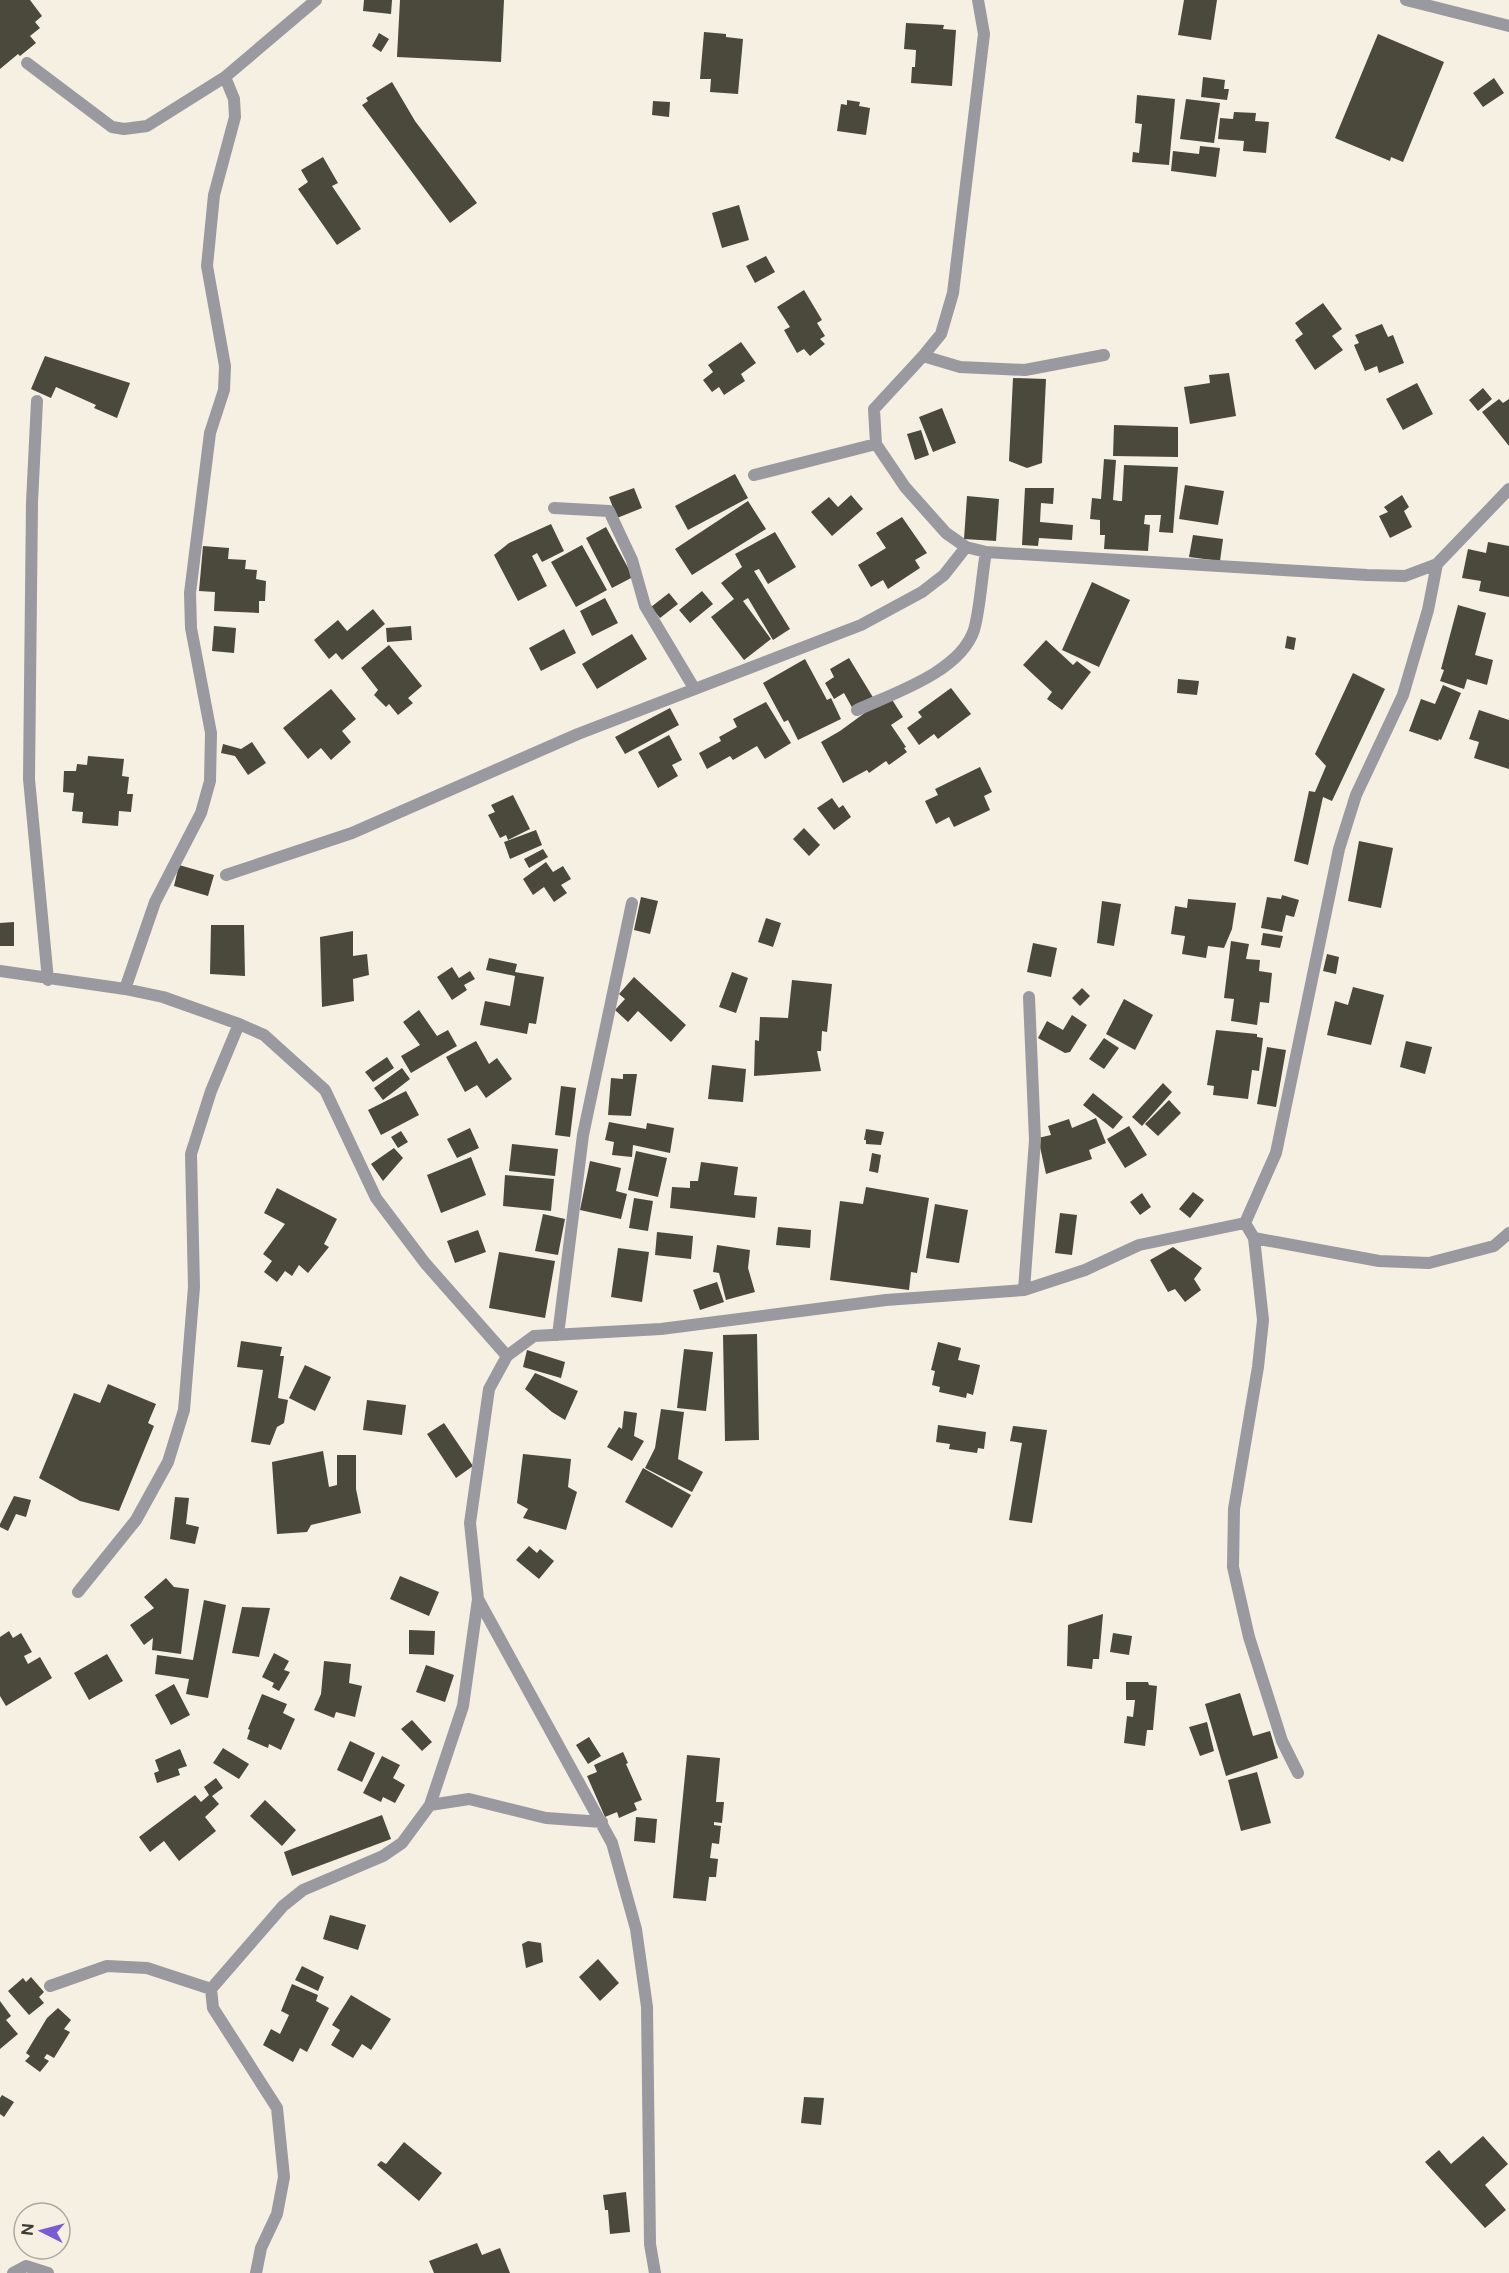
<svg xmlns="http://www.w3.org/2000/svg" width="1509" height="2273" viewBox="0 0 1509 2273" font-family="'Public Sans',sans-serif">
	<rect width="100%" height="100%" fill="#f5f0e2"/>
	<path fill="#4b483c" d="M0,0h30l12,16 -7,6 5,6 -10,8 6,7 -16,13 -2,-2 -18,15z
		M364,0h28l-1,14 -28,-3z
		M400,0h104l-3,62 -104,-5z
		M1184,0h33l-6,40 -33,-5z
		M906,23l38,2 -1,4 13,1 -4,56 -41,-3 1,-16h3l1,-17 -12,-1z
		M704,32l22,2v3l17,2 -5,55 -28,-2 1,-13h-11z
		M379,33l10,6 -8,13 -9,-6z
		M1378,34l66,28 -41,100 -12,-5 -1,4 -55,-23z
		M1203,77l22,3 -1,9h5l-2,11 -26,-3z
		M1494,78l10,15 -21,14 -10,-14z
		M392,82l23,39 62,82 -27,20 -88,-118 6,-4 -2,-3z
		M1137,95l38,4 -6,66 -37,-3 1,-10 6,1 3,-29 -7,-1z
		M1186,99l34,4 -6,40 -34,-4z
		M847,100l13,2 -1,4 11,2 -4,27 -29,-4 4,-27 6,1z
		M653,101l17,1 -1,15 -17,-2z
		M1234,112l22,1 -1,8 14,1 -3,31 -23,-2 1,-10 -26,-2 2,-21 13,1z
		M1200,146l20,2 -4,29 -45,-6 2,-20 26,3z
		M323,157l15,26 -6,3 29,43 -24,16 -39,-56 10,-7 -7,-12z
		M739,205l10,35 -27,8 -10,-35z
		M766,256l9,16 -20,11 -9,-17z
		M804,290l18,30 -5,3 8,13 -5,3 5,5 -15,12 -6,-7 -7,4 -13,-23 6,-3 -13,-20z
		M1323,303l19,26 -10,7 11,14 -28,20 -20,-30 8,-6 -8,-11z
		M1382,324l6,13 5,-2 11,28 -25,10 -2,-7 -12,5 -11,-26 5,-2 -4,-8z
		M741,342l15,21 -15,11 4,7 -21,14 -5,-8 -7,5 -9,-12 10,-8 -5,-7z
		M45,356l85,27 -13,35 -23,-10 2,-3 -40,-18 -5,11 -20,-9z
		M1229,373l7,43 -46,8 -6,-37 26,-4 -1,-8z
		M1013,378l33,1 -4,84 -15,5 -18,-7z
		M1417,383l16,31 -30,16 -17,-31z
		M1483,388l9,11 -14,12 -9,-11z
		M1499,399l4,4 6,-4v47l-27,-34z
		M942,408l14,35 -23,9 -14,-35z
		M1114,425l64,2v30l-65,-1z
		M921,430l8,25 -14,5 -8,-26z
		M1104,459l12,1 -3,40 6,1h3l2,-36 54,2 -5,66 -14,-1 2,-17h-16l-1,9 6,1 -2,26 -44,-2 1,-14h-5v-15l-10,-1 2,-21 9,1z
		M735,474l13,24 -60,32 -13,-24z
		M1185,485l39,6 -6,34 -39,-6z
		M634,488l8,20 -25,10 -8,-21z
		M1025,488h29l-1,16 -12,-1 -1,19 33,3 -1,15 -33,-2 -1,8 -16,-1z
		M851,495l12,14 -31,27 -21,-24 18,-15 9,10z
		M1402,495l7,12 -5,4 8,16 -22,11 -11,-22 9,-4 -4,-5z
		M967,496l32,3 -3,42 -32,-2z
		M748,501l18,28 -74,46 -17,-26z
		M902,517l25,36 -12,7 5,8 -32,21 -5,-9 -12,7 -13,-22 28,-17 -10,-15z
		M551,524l13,27 -22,11 -5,-9 -5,3 15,30 -29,15 -24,-46 15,-12z
		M606,527l27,50 -21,11 -26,-50z
		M775,532l21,35 -28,17 -9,-15 -5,2 36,58 -17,11 -25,-42 -5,3 28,38 -27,21 -33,-43 23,-18 -13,-16 21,-16 -7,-13z
		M1193,535l30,4 -3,22 -31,-4z
		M1488,542l21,4v51l-30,-6 2,-10 -19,-3 6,-29 18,4z
		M582,545l25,45 -31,17 -25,-45z
		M203,546l26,2 -1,11 18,1 -1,9 12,1 -1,9 10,2 -1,20h-6v12l-45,-2 1,-19 -16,-1z
		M1092,582l38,18 -31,67 -37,-17z
		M702,591l11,13 -23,19 -11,-13z
		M669,593l9,11 -18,14 -9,-11z
		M605,598l13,25 -26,13 -12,-25z
		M1458,605l28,8 -11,42 18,5 -6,25 -20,-6 -3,10 -24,-8 4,-11 -3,-1z
		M373,609l12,15 -43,36 -6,-7 -7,6 -15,-19 24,-20 9,11z
		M214,626l22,2 -2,25 -22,-2z
		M411,626l1,14 -25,2 -1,-14z
		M564,629l12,24 -35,18 -12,-23z
		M632,634l15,25 -50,30 -15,-25z
		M1287,636l9,2 -2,12 -9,-2z
		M1046,640l27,25 4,-4 14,11 -29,38 -15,-11 5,-7 -29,-27z
		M389,645l33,41 -14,12 5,5 -15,12 -9,-11 -3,3 -12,-12 4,-5 -17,-22z
		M849,658l25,41 -20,12 -10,-18 -10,6 -9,-16 9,-6 -4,-8z
		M805,659l22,41 4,-2 10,21 -43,21 -10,-20 -4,2 -21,-39z
		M1353,673l32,16 -53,112 -9,-4 -15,68 -14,-4 15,-70 6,1 11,-26 -11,-12z
		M1178,679l21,2 -2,14 -20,-2z
		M1443,685l18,8 -20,47 -2,-1 -1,2 -29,-10 12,-32 14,5z
		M951,688l20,26 -33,25 -4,-5 -15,11 -12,-17 15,-11 -4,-5z
		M331,689l25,30 -14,12 9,11 -20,18 -10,-12 -13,11 -25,-31z
		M891,698l12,19 -12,8 15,22 -2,1 3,4 -18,13 -3,-4 -17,12 -2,-3 -24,13 -22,-41 19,-11 37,-27z
		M766,702l25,41 -26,16 -8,-13 -24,14 -3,-4 -23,13 -8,-16 22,-12 -2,-4 18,-10 -4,-8z
		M670,708l9,17 -54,29 -10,-17z
		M1479,710l30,10v49l-35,-11 5,-16 -10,-3z
		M669,735l13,25 -10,5 6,11 -20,12 -20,-36z
		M252,742l14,21 -18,12 -13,-19 -14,-3 2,-9 18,5z
		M88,756l36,3 -2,17 7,1 -2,17h6l-2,18 -12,-1 -1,15 -36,-3 1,-11 -11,-1 2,-18 -11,-1 1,-21h12l1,-7 10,1z
		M980,767l12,25 -8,4 6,14 -36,17 -5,-10 -13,7 -11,-23 13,-6 -3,-6z
		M513,795l17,34 -22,11 -2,-5 -6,3 -12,-23 7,-3 -4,-7z
		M832,798l7,10 4,-3 8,12 -17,13 -17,-22z
		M804,828l16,17 -11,11 -16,-17z
		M536,830l6,15 -32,14 -6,-17z
		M1359,841l34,7 -12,60 -33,-7z
		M543,849l5,8 -19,11 -5,-9z
		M546,862l7,10 10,-6 8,13 -10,6 6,8 -13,9 -10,-15 -11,8 -10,-16z
		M179,865l35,10 -6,21 -34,-10z
		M1282,895l17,5 -5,17 -8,-2 -4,17 -21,-4 6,-31 14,2z
		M641,897l17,4 -8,33 -16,-4z
		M1188,899l48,4 -4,26 -8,19 -16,-2 -2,12 -24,-4 3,-18 -14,-2 4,-28 12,2z
		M1102,901l19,3 -7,42 -17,-3z
		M766,918l15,5 -8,24 -15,-5z
		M14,922v24h-14v-23z
		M211,925h33l1,51 -35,-2z
		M353,931v25l14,-2 2,21 -16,4 1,22 -32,6 -2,-70z
		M1263,933l20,3 -3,12 -19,-3z
		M1231,941l18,3 -3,15 14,1 -1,11 13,2 -3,30 -9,-1 -3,23 -26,-4 3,-22 -10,-1z
		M1033,943l24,5 -6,29 -24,-5z
		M1327,954l12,3 -3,17 -13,-3z
		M489,958l28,6 -2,8 29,5 -8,47 -7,-1 -2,11 -47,-9 5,-24 25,5 5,-30 -29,-6z
		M452,967l7,11 11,-7 5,8 -11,6 3,5 -15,10 -15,-23z
		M732,972l16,6 -12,35 -17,-6z
		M634,977l52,48 -15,17 -33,-31 -10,11 -13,-12 10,-11 -6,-5z
		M792,980l40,4 -5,48 -5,-1 -1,20h-4l4,20 -67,5 1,-36 4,1 1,-24 28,1z
		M1353,987l31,8 -13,50 -44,-10 8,-34 13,4z
		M1082,988l8,8 -10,10 -8,-8z
		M1124,999l29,16 -18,35 -29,-16z
		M419,1010l18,26 11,-6 9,16 -46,27 -10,-17 19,-11 -17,-23z
		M1072,1015l15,10 -17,27 -5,1 -27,-15 9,-17 16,9z
		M1216,1030l41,4v3l6,1 -4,33 -7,-1 -4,29 -35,-4 1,-9 -7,-1z
		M1104,1038l15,10 -15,21 -15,-10z
		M476,1041l13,23 8,-6 15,21 -26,19 -9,-13 -12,7 -19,-35z
		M1406,1041l26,6 -7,27 -25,-7z
		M1267,1047l19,3 -10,57 -19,-3z
		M387,1057l7,11 -21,14 -8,-10z
		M712,1065l34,4 -3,33 -35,-3z
		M402,1068l8,11 -27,21 -9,-12z
		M623,1074h14l-6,42 -23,-1 3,-37 12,1z
		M1163,1083l9,9 -30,34 -10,-9z
		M561,1086l15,2 -6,49 -15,-2z
		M406,1091l13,24 -38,20 -13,-25z
		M1093,1093l30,24 -10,12 -30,-24z
		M1169,1100l12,13 -23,23 -13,-12z
		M1096,1118l10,25 -17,7 3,9 -46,15 -8,-36 13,-3 -3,-9 21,-7 3,9z
		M609,1122l37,7 1,-6 27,5 -4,25 -37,-8 -1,12 -20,-2 2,-13 -9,-2z
		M1129,1126l18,29 -22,13 -18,-29z
		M470,1128l9,20 -22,10 -10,-19z
		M866,1129l18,3 -3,13 -15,-1v-4h-2z
		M401,1131l7,11 -10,6 -7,-11z
		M512,1144l46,5 -3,27 -46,-5z
		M394,1148l9,10 -20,23 -12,-17z
		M636,1151l31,7 -9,39 -30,-7z
		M872,1153l9,2 -3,18 -9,-2z
		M471,1157l15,38 -45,18 -14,-38z
		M590,1161l31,7 -5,23 11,3 -6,25 -41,-9z
		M701,1162l37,5 -4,28 23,2 -2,21 -85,-10 2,-21 18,1v-7h8z
		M505,1175l49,4 -3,32 -48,-5z
		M866,1187l63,11 -12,75 -6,-1 -2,18 -79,-10 10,-79 23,3z
		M277,1188l60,31 -13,25 5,3 -21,26 -9,-8 -7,11 -7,-5 -8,11 -13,-10 8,-11 -9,-7 22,-30 -21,-11z
		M1193,1192l11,8 -14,18 -11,-9z
		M1142,1193l9,14 -11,8 -10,-13z
		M634,1198l19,3 -5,30 -19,-3z
		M935,1204l33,6 -9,53 -33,-5z
		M1060,1213l17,2 -5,40 -17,-2z
		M543,1214l22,5 -7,36 -23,-4z
		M778,1227l33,3 -1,18 -34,-3z
		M478,1230l8,22 -31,11 -8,-22z
		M657,1232l36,4 -2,23 -36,-4z
		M717,1245l33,5 -2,18 7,24 -29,8 -7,-27 -6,-1z
		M1173,1247l29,21 -8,11 7,11 -16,12 -10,-13 -7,3 -18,-32z
		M618,1248l31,4 -7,50 -31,-5z
		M499,1252l56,9 -10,57 -56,-10z
		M717,1282l7,20 -24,8 -7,-20z
		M757,1334l2,106 -34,1 -2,-106z
		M241,1341l41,6 -2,9h4l-6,42 10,2 -4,23 -7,4 -7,18 -19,-3 12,-72 -26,-3z
		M938,1342l23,6 -3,12 22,5 -7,30 -6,-2 -1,5 -27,-6 1,-5 -8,-2 3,-14 -4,-1z
		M684,1349l29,3 -7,59 -29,-3z
		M527,1350l38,12 -4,16 -38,-11z
		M305,1365l26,12 -16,34 -26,-13z
		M535,1373l43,18 -13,29 -13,-8 -27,-23z
		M108,1384l48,20 -8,19 6,3 -35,85 -39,-10 -41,-23 35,-85 26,10z
		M367,1400l39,5 -4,30 -39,-5z
		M661,1409l23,3 -6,47 25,13 -11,20 -47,-24 10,-20z
		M624,1411l13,2 -3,23 10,5 -12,20 -25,-14 12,-20 3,2z
		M444,1423l29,43 -17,12 -29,-44z
		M938,1425l48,7 -2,17 -6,-1 -1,5 -28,-4 1,-5 -14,-2z
		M1013,1426l34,4 -15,93 -23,-3 13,-77 -12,-2z
		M323,1451l6,36 8,-2v-30h19v34l5,24 -50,12 -4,7 -30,2 -5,-72z
		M523,1454l48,5 -3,28 9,5 -11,38 -43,-12 5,-9 -11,-6z
		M643,1468l48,27 -19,33 -47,-26z
		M14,1496l17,4 -5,17 -10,-3 -8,17 -8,-4v-3z
		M175,1497l14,1 -3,26 13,3 -4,17 -25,-5z
		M529,1546l8,7 3,-4 14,12 -15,18 -23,-19z
		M400,1576l39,16 -10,24 -39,-17z
		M166,1578l8,9 15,2 -8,65 -29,-4 1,-12 -9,7 -14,-20 24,-17 -10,-11z
		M204,1600l22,5 -18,93 -22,-4 3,-15 -34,-5 2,-19 36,5z
		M242,1607l28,1 -11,49 -27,-4z
		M1103,1614l-4,45h-6l-1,10 -25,-3 1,-41z
		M409,1630l26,1 -1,24 -25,-1z
		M9,1631l4,7 8,-5 11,19 -8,4 4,8 12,-7 12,21 -46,28 -6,-10v-59z
		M1113,1633l19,3 -3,19 -19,-3z
		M274,1653l15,8 -5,9 6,2 -11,19 -7,-4 2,-4 -12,-6z
		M107,1654l16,27 -34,19 -15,-27z
		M324,1661l27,3 -2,19 13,3 -7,31 -19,-5 -2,6 -20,-8 7,-16z
		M426,1665l28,10 -9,27 -29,-10z
		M1126,1682h22l1,3 8,1 -4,44h-6l-2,16 -21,-3 3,-27 6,1 2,-17h-9z
		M174,1684l16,31 -19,10 -16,-30z
		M1240,1693l13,43 17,-5 8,27 -52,18 -21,-72z
		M262,1694l25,10 -4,9 12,6 -14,31 -12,-6 -1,4 -21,-9 3,-9 -2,-1z
		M412,1720l20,22 -10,9 -21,-22z
		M1207,1722l7,29 -14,5 -11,-29z
		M589,1737l12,19 -13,8 -12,-19z
		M350,1741l25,12 -13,29 -25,-12z
		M223,1748l26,16 -10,15 -26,-16z
		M180,1749l7,17 -9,3 2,6 -23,8 -3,-10 5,-2 -4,-11z
		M623,1752l5,11 -2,1 16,36 -8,3 3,7 -18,8 -2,-6 -12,5 -18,-41 10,-4 -3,-7z
		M687,1755l33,3 -4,44h8l-2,21 -8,-1v3l7,1 -2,18 -7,-1 -2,15 8,1 -2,18h-7l-3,24 -33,-3z
		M382,1756l18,9 -7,13 12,7 -10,18 -12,-6 -2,5 -18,-9z
		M1257,1772l14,51 -30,8 -13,-51z
		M216,1778l7,10 -11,8 7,8 -14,13 11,14 -37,30 -15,-20 -14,11 -11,-15 56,-42 6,7 8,-7 -5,-8z
		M265,1800l31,30 -14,16 -32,-30z
		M382,1815l9,24 -99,37 -8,-24z
		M636,1817l21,2 -2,24 -21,-2z
		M330,1915l36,10 -8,25 -35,-11z
		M528,1941l13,2 2,19 -17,6 -4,-24z
		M598,1959l21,24 -19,18 -21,-24z
		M302,1966l22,11 -6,14 -23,-11z
		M31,1977l13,15 -5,5 5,6 -15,12 -21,-24 15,-13 3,4z
		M292,1984l26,11 -2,6 13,7 -22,44 -7,-4 -7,14 -30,-17 8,-16 9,5 9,-19 -8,-4z
		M351,1995l40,24 -20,31 -9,-6 -9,14 -22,-13 9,-15 -8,-5z
		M0,2001l11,15 -5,4 12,14 -18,15z
		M58,2008l13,12 -7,9 6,3 -16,26 -7,-4 -3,4 5,3 -9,11 -15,-11 5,-5 -4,-3 21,-35z
		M2,2095l12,7 -10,15 -4,-3v-16z
		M804,2097l20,1 -3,27 -20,-2z
		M1483,2136l25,28 -23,21 21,25 -21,18 -60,-66 14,-12 12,14z
		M404,2142l38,31 -23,28 -42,-36 4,-4 5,3z
		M626,2192l4,40 -20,2 -2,-24h-3l-2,-15z
		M477,2243l5,12 18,-7 10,25h-76l-5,-12z"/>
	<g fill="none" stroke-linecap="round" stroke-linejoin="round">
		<path stroke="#99999f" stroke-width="12" d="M978,0l6,34 -31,259 -12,41 -18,22 -49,53 2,35 29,43 41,46 20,14 20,5 381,23 38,1 32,-12 72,-75
			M1406,0l103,26
			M27,63l85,64 12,2 23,-3 78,-49 91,-77
			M923,356l37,11 65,3 79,-15
			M37,401l-5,101 -3,277 19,201
			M754,475l122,-31
			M554,508l55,3 23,49 13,46 49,82
			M857,710c37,-17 103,-38 117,-80 6,-20 8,-56 12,-78
			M226,875l126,-42 226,-99 283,-109 61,-33 22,-17 22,-28
			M0,971l125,18 38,8 76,27 25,11 61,55 51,108 49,65 82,93 27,-20 127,-7 225,-29 138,-10 61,-20 54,-25 106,-22 31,-70 63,-304 17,-54 47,-100 25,-85 9,-46
			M125,989l30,-87 46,-89 9,-32 1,-48 -20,-105 -1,-35 20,-160 14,-43 1,-24 -18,-100 7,-71 21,-78 -1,-18 -9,-22
			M1245,1223l9,15 9,82 -5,47 -24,142 -1,58 16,70 33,104 16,32
			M1254,1238l125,23 50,2 65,-17 15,-13
			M1024,1290l11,-150 -6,-143
			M558,1335l25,-200 49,-232
			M507,1356l-18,33 -19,134 8,76 134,244 24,86 11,78 3,237 5,29
			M78,1592l58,-72 32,-58 16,-52 10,-123 -3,-133 20,-63 28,-67
			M430,1805l39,-6 77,19 56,4
			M50,1986l57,-20 40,2 64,21
			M13,2273l13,-7 22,7
			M256,2273l5,-25 16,-34 7,-37 -7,-69 -64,-100 -2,-19 72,-83 20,-16 80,-34 19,-13 28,-38 33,-99 15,-107"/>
	</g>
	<g transform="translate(42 2231) rotate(276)"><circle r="28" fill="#f5f0e2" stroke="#aca89d" stroke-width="1.5"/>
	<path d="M0-4.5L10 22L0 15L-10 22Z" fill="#7b5bd5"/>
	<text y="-9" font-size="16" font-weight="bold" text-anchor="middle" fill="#3e3c36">N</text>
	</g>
</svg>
